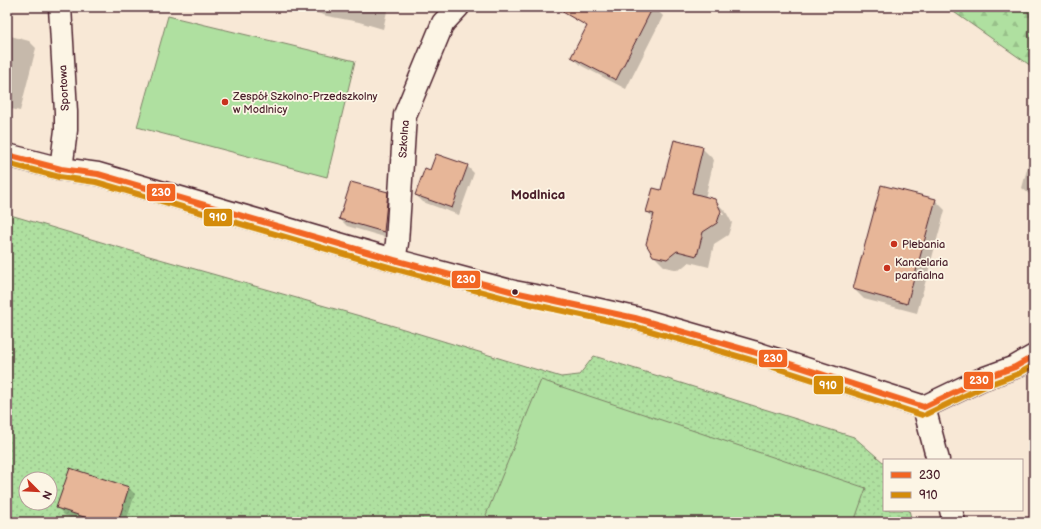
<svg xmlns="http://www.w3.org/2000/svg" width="1041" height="529" viewBox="0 0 1041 529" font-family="'Balsamiq Sans',sans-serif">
	<defs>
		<pattern id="forest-firs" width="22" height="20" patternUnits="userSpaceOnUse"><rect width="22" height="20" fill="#afe0a0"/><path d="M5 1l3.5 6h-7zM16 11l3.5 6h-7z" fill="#98c08a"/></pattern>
		<pattern id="park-dots" width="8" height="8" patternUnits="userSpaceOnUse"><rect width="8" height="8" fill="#afe0a0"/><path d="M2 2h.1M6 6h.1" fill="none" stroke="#98c08a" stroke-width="1.8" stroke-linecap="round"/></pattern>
	</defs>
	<rect width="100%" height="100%" fill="#f8e8d6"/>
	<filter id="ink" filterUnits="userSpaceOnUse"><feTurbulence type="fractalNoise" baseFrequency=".025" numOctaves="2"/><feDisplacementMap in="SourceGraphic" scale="8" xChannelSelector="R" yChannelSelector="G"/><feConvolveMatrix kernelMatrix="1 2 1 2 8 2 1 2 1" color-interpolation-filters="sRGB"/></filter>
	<g filter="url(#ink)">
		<path fill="url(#forest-firs)" stroke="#7c8066" d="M945,7h89v61l-86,-60z"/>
		<path fill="url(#park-dots)" stroke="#7c8066" fill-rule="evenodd" d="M7,214l121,36 246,70 187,57 18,-2 15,-19 260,81 30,26v47h25l3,12h-905zM26,479h24v24h-24z"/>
		<path fill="#afe0a0" stroke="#7c8066" d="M168,16l187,45 -28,116 -190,-50z
			M541,380l325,108 -12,34h-361l-7,-7z"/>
		<path fill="#0003" fill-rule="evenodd" d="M296,7h92l-5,22 -24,-7 -32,-6z
			M597,7h57l9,9 -37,73 -44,-23 -10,-9z
			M7,35l22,6 7,7 -16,63 -13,-3z
			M1034,143v55l-12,-10z
			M702,148l12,12 -9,38 9,2 12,12 6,11 -4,12 -14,9 -5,23 -20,-5 -10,8 -14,-3 -12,-12 1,-36 -7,-8 14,-20zM719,209h2l3,6h-2z
			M467,166l7,7 -15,42 -36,-13 -7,-7 15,-24z
			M387,193l7,7 -3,39 -44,-13 -7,-7z
			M935,200l10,10 -28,103 -53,-14 -10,-10z
			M128,487l7,7 -9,28h-39l-23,-7 -6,-7z"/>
		<path fill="#e7b698" stroke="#4a1f2b" d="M554,7h99l-37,73 -45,-23 16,-31z
			M674,140l29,7 -11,46 23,6 6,12 -4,12 -14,9 -6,24 -20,-5 -10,8 -14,-3 -7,-12 8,-30 -8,-2 7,-24 8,2z
			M436,154l32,11 -16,43 -37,-13 10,-27 5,2z
			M351,182l37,10 -4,40 -45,-13z
			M881,185l55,14 -29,105 -54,-15z
			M70,468l59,19 -11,35h-18l-44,-14z"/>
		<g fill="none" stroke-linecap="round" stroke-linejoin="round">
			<g stroke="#4a1f2b" stroke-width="25">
				<path id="street" d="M60,7l6,105v18l-5,39
					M394,260l3,-17 8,-128 38,-92 15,-16"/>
			</g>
			<g stroke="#4a1f2b" stroke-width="25">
				<path id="secondary" d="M7,155l54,14 37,5 296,86 120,32 32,6 89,20 118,34 171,55
					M924,407l58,-28 33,-12 19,-11
					M924,407l14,53
					M951,510l3,12"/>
			</g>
			<use href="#street" stroke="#fcf5e5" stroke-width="22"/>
			<use href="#secondary" stroke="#fcf5e5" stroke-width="22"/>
			<g stroke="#fcf5e5" stroke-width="9">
				<path id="bus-1" d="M7,155l54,14 37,5 296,86 120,32 121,26 118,34 171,55
					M924,407l58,-28 33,-12 19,-11"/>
			</g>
			<g stroke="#fcf5e5" stroke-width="9">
				<path id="bus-2" d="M7,163l52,14 37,5 296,86 120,32 121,26 118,34 171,55
					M927,414l58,-28 33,-12 16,-9"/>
			</g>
			<use href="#bus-1" stroke="#f26522" stroke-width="6"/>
			<use href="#bus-2" stroke="#d48b09" stroke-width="6"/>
		</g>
	</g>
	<g fill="#c8321e" stroke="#fcf5e5" stroke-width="1.5">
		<circle cx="225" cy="102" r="4"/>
		<circle cx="894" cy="244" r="4"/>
		<circle cx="887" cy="268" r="4"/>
	</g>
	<circle fill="#4a1f2b" stroke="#fcf5e5" stroke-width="1.5" cx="515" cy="292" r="3.5"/>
	<g text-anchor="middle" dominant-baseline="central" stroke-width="3.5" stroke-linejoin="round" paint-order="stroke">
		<g font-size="11" fill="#4a1f2b" stroke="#fcf5e5">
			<text transform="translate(64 88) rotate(-93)">Sportowa</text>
			<text transform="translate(404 139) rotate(-86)">Szkolna</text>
		</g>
		<g font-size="11" fill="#4a1f2b" stroke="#fcf5e5" text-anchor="start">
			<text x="233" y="96">Zespół Szkolno-Przedszkolny<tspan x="233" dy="13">w Modlnicy</tspan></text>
			<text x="902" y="244">Plebania</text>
			<text x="895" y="262">Kancelaria<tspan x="895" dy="13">parafialna</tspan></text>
		</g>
		<g font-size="13" font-weight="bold" fill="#4a1f2b" stroke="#fcf5e5">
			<text x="538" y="195">Modlnica</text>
		</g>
	</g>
	<g stroke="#fcf5e5" stroke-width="1.5">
		<rect x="146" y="183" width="30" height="19" rx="4" fill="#f26522"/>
		<rect x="203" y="208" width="30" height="19" rx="4" fill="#d48b09"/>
		<rect x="451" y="270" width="30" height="19" rx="4" fill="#f26522"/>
		<rect x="758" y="349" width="30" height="19" rx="4" fill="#f26522"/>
		<rect x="963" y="371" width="31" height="19" rx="4" fill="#f26522"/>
		<rect x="813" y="375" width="31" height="20" rx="4" fill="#d48b09"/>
	</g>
	<g font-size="11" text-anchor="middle" font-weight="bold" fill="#fff">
		<text x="161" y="196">230</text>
		<text x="218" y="221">910</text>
		<text x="466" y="283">230</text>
		<text x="773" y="362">230</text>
		<text x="979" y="384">230</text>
		<text x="828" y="389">910</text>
	</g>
	<rect width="1041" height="529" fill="none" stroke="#fcf5e5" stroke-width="24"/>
	<rect x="12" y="12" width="1017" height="505" fill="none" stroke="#4a1f2b" stroke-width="1.5" filter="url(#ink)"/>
	<rect x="883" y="459" width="140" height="52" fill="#fcf5e5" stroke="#b59f9b"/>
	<rect x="891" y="472" width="20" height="6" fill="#f26522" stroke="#b59f9b"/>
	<text x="919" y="479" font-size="12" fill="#4a1f2b">230</text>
	<rect x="891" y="492" width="20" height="6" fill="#d48b09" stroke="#b59f9b"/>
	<text x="919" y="499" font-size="12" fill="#4a1f2b">910</text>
	<g transform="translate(38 491) rotate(114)"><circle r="19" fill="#fcf5e5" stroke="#b59f9b"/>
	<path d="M0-3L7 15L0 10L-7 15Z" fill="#c8321e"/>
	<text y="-6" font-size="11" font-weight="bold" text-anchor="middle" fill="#4a1f2b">N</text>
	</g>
</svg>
